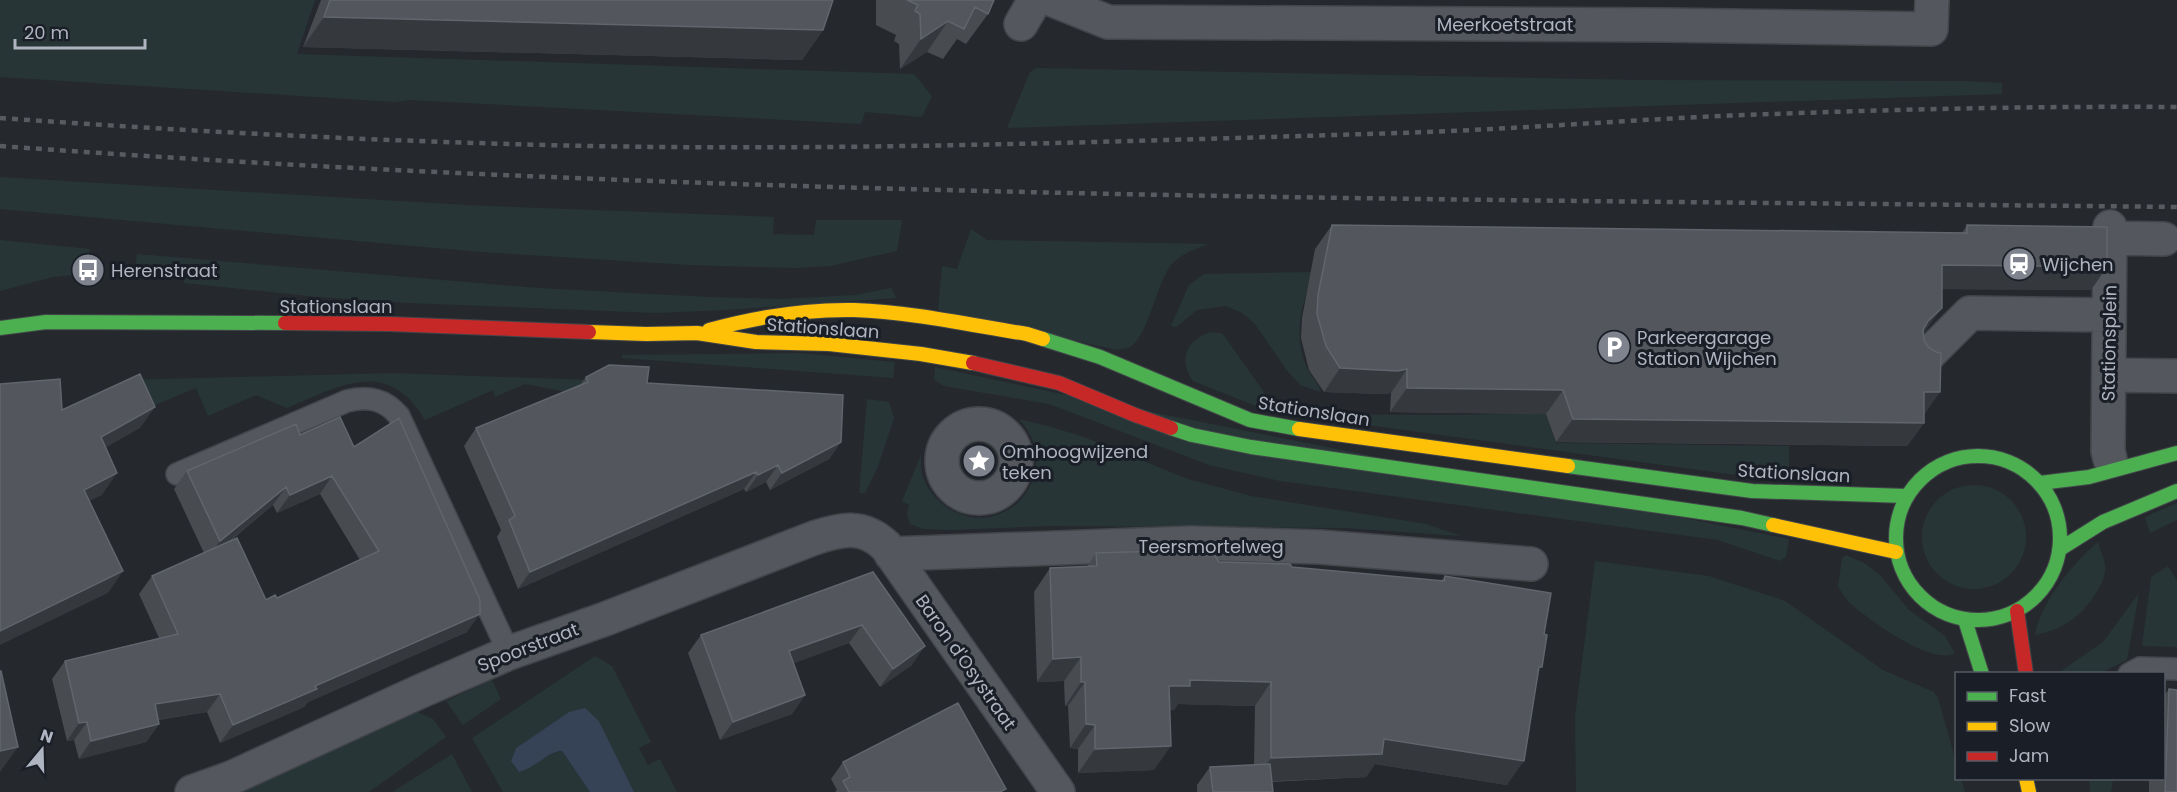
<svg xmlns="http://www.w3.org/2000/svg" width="2177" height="792" viewBox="0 0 2177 792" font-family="Poppins,sans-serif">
	<rect width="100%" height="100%" fill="#25292e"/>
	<path fill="#273536" d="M0,0h315l-18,54 617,20 18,22 -10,21 -57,-5 -4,12 -451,-24 -16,2 -394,-25z
		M1036,68l605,12 322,1 39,2v11l-995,34 23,-56z
		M0,177l466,28 308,12 -1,17 41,1 2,-15h86l-5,31 -67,15 -36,2 -105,-3 -209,-13 -480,-43z
		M971,229l16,11 221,4c-14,6 -30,10 -39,24 -12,17 -22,70 -39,79 -3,1 -9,2 -13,3l-179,-40 4,-44 15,3z
		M0,240l90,9 -4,25 -33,3 -53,14z
		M137,254l401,34 171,9 74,2 72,-4 36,-7 5,10 -170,12 -69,3 -249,-10 -90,-6 -134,-14v-9l-49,-4z
		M1317,272c-17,29 -24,64 -10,96 4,8 12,16 14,24l-21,-7 -14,-16 -31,-45 -13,-11 -16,-7 -29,4 -21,17 -5,-1 18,-41 15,-11z
		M1210,332l12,1 54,76c89,9 180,5 270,5l10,29 233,3v33l-31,-1 -487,-66 -78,-31c-15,-22 -7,-40 17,-49z
		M799,353l96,9 -2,16 -271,-20v-3z
		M935,367l131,28 723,144 -3,18 -6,4 -62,-21 -438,-59 -71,-16 -160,-61 -105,-18 -10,-6z
		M392,373l198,7 -18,13 -47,-9 -30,13 -2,-7 -68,30c-37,-64 -86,-34 -138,-12l-31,-13 -48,21 -12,-28 -60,25 -10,-33z
		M867,399l22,3 5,16 -17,51 -12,24h-6z
		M1019,419l29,7 36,11 104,42 63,17 175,28 35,12 -116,-8 -298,-2 -95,4 -29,-1 -13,-5 -3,-10 2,-9 -7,-4 19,-46c0,6 0,13 1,19 2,8 8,18 14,24 35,37 94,19 100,-33 2,-16 -5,-34 -17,-46z
		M1922 537a52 52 0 1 1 104 0a52 52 0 1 1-104 0Z
		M2177,503v17l-27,13 -5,-16z
		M2098,542c2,9 8,19 7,27 0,11 -7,21 -13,30 -15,21 -32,31 -57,36 6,-33 37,-71 63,-93z
		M1846,555l18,8 17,13 28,34 36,26 10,17c-22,14 -89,-35 -106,-51 -4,-4 -7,-10 -11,-15l4,-29z
		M1595,561l114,15 76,25 98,69 51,22 4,6 18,64v16l5,1 4,13h-389l-1,-75z
		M2168,566l9,15v66l-35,-1 9,-69z
		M2139,593l-12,67 -26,13h-43l45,-31z
		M595,656l17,10 39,76 -12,6 9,17 12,-6 17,33h-43l-35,-71 -30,-9 -53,36 -5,13 8,11c17,-4 29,-21 43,-21l28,41h-87l-31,-54z
		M492,680l9,19 -38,26 -17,-24z
		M415,711l18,8 13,18 -77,55h-131l15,-5z
		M452,754l20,38h-79l7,-5z
		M2089,779h24l-2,13h-21z"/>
	<path fill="#364256" d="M585,708l14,13 35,71h-44l-28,-41c-14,0 -26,17 -43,21l-8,-11 5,-13 53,-36z"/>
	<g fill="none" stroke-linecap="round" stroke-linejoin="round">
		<g stroke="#424549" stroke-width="24">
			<path id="lane" d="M177,474l170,-73c22,-5 38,-2 52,15l110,237
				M2129,674l11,-6 37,1"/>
		</g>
		<g stroke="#424549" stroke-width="36">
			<path id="street" d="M1053,0l55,22 558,3 265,4 1,-29
				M1021,24l14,-24
				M2110,227l-2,224 2,8
				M2110,238l54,1
				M1925,358l45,-45 139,2
				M2109,375l68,1
				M942 461a37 37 0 1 1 74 0a37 37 0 1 1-74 0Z
				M891,554l300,-11 129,4 211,17
				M192,792l39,-14 190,-87 88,-38 96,-34 209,-81c28,-9 49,-14 72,8l172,246"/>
		</g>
		<g stroke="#424549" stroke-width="16">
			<path id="fast" d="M0,328l46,-6 239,1
				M1043,339l57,18 150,63 49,9
				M1171,428l21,7 59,12 491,71 31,7
				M1896 538a82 82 0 1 1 164 0a82 82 0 1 1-164 0Z
				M1568,466l184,25 154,5
				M2040,483l49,-6 88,-24
				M2060,549l43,-27 74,-31
				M1965,620l17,54"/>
		</g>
		<g stroke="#424549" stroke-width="16">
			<path id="slow" d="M709,330c48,-13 95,-21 145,-20 58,2 116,15 173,24l16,5
				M589,332l57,2 51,-1 59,9 73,2 92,10 52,9
				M1299,429l269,37
				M1773,525l123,27
				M2026,778l3,14"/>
		</g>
		<g stroke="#424549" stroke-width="16">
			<path id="jam" d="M285,323l104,1 200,8
				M973,363l86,20 76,32 36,13
				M2017,611l9,63"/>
		</g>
		<use href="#lane" stroke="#54575d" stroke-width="21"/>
		<use href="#street" stroke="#54575d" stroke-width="33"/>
		<use href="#fast" stroke="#4caf50" stroke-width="14"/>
		<use href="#slow" stroke="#ffc107" stroke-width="14"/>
		<use href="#jam" stroke="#c62828" stroke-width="14"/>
		<path stroke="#585b60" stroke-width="4.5" stroke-dasharray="6 6" stroke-linecap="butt" d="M0,118c197,14 394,24 590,28 270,5 541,-5 810,-13 124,-4 248,-15 372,-19 135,-5 270,-8 405,-7
			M0,146c724,53 1451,53 2177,61"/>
	</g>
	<path fill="#484b50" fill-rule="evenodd" d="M321,0h512l-10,30 -21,30 -499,-13z
		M876,0h118l-6,14 -22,30 -9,-5 -14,20 -16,-7 -27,17 -1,-25 -5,-3 2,-6 -20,-10z
		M1332,225l630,8 5,-8 124,65 -149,-1 -17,42 -2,2 1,90 -17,23 -351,-4 -10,-28 -156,-2 1,-19 -9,1 -58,-2 -15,-22 -8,-32 1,-20 13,-69z
		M586,377l61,6 194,59 -12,17 -59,31 -4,-8 -20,10 -2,-3 -226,100 -21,-52 4,-7 -37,-84 12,-18 104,-43z
		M300,435l54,12 113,185 -159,70 -4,5 -84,36 -13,-31 -49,8 1,4 -13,18 -67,17 -5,-19 -7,1 -15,-62 13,-18 94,-23 -20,-44 13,-18 52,-23 -30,-64 13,-18zM320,494l40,66 -83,38 -11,2 -37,-58 44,-37 4,8z
		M1096,553h65l58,9 73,5 149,14 4,-5 93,97 -31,112 -132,-21 -9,13 -94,5 1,10h-76v-7l13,-18 44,-2 1,-59 -77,-2 -4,6h-4l-16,60 -76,3v-24l-8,-1 -2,-42h-3l-1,-25 -27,1 -3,-90 16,-24 37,-1z
		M873,572l39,93 -32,22 -31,-44 -56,20 12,32 -13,19 -72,26 -32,-87 13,-18z
		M2169,689l8,103h-28v-14h14v-81z
		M843,762l160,30h-168l2,-2 -6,-11z"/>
	<path fill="#35393e" d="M324,17l499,13 -21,30 -499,-13z
		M948,21l-21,31 -27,17 21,-30z
		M1942,265l165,2 -16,23 -165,-1z
		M1942,308l-17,23 -13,14 16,-24z
		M1340,368l67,1 -16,24 -9,1 -58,-2z
		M1407,388l156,2 -17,24 -156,-2z
		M1924,392h16l-16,23z
		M155,407l-15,21 -54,31 15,-22z
		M1573,419l351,4 -17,23 -351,-4z
		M841,442l-12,17 -59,31 12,-17z
		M778,465l-12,17 -20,10 12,-17z
		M756,472l-12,17 -226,100 12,-17z
		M117,473l-15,22 -33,16 15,-21z
		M332,476l-12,18 -43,19 13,-18z
		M286,487l-13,18 -66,54 13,-18z
		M123,571l-15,22 -108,52v-14z
		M480,614l-13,18 -159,70 -4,5 -84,36 13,-18 82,-39z
		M862,625l-13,18 -73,27 13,-19z
		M925,646l-13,19 -32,22 13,-18z
		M1081,657l-17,24 -27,1 16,-23z
		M1190,680l81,2 -16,24 -77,-2 -4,6h-22l17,-24z
		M1081,682h4l-17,24h-3z
		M220,694l-13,18 -65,10 13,-18z
		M805,695l-13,19 -72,26 13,-18z
		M87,722l-13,18 -7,1 12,-18z
		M159,724l-13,18 -67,17 12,-18z
		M1086,724l9,1 -17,24 -8,-1z
		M1384,739l140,22 -17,24 -132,-21 -9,13 -112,5 17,-24z
		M1171,746l-17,24 -76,3 17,-24z
		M18,747l-18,25v-21z"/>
	<path fill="#53565c" stroke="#61656c" stroke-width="1.5" d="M330,0h503l-10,30 -499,-13z
		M907,0h87l-6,14 -13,-7 -11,22 -16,-8 -27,18 -1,-25 -5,-3 3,-6z
		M1332,225l635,8v-8l140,2v40l-165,-2v43l-14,13 -5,9 1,10 4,7 8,5 5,1 -1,39h-16v31l-351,-4 -10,-29 -156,-2v-19l-9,2 -58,-3 -14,-22 -9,-32 1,-19z
		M609,365l40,2 -2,16 196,12 -2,47 -59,31 -4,-8 -20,10 -2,-3 -226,100 -21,-52 6,-4 -39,-88 112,-46 -2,-5z
		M140,374l15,33 -54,30 16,36 -33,17 39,81 -123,60v-247l60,-5 2,31z
		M340,417l14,30 45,-29 81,182v14l-165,72 2,3 -84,36 -13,-31 -65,10 4,20 -68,17 -4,-19 -8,1 -14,-62 113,-27 -26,-58 85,-38 29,62 9,-5 2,3 102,-47 -47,-75 -42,19 -4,-8 -66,54 -33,-70 109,-47 4,11z
		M1161,551v2l54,3 4,6 71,2 2,3 152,14 1,-5 106,17 -7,41 3,1 -5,32h-3l-15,94 -140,-22 -2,15 -111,4v-76l-81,-2v6h-21l2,60 -76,3v-24l-9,-1 -1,-42h-4v-25l-28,2 -3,-91 47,-2 -1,-13z
		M873,572l52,74 -32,23 -31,-44 -73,26 16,44 -72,27 -32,-87z
		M0,671h1l17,76 -18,4z
		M2169,689l8,1v102h-12z
		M958,703l48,86 -6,3h-151l-6,-11 7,-4 -7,-15z
		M1270,764l3,28h-60l-3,-25z"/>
	<defs>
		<g id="station-disc" transform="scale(1.725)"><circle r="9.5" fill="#7e838d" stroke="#1a1f27"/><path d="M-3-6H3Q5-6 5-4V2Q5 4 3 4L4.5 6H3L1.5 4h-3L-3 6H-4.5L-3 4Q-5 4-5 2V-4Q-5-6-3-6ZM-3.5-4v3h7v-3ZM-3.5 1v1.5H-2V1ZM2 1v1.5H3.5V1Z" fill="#fff"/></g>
		<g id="bus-disc" transform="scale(1.725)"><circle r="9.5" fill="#7e838d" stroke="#1a1f27"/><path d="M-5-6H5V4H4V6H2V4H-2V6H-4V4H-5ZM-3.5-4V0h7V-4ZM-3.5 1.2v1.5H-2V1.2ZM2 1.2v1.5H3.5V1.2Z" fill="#fff"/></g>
		<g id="parking-disc" transform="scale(1.725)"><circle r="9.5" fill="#7e838d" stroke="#1a1f27"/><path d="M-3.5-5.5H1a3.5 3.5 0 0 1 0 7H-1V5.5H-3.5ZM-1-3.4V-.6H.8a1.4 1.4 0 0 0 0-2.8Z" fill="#fff"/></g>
		<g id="sight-disc" transform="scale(1.725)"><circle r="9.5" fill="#7e838d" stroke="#1a1f27"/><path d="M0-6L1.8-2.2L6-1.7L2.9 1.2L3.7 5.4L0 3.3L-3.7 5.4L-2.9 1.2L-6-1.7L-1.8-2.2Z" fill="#fff"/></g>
	</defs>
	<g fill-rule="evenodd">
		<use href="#station-disc" x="2019" y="264"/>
		<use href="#bus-disc" x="88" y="270"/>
		<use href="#parking-disc" x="1614" y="347"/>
		<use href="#sight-disc" x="979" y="461"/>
	</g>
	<g text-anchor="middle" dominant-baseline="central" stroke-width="6" stroke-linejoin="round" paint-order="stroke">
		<g font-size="18" fill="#aeb4c0" stroke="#1a1f27">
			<text x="1505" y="24">Meerkoetstraat</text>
			<text x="336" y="306">Stationslaan</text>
			<text transform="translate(823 328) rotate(4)">Stationslaan</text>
			<text transform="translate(2109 343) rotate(-89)">Stationsplein</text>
			<text transform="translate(1314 411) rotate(9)">Stationslaan</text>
			<text transform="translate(1794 473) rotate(3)">Stationslaan</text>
			<text x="1211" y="546">Teersmortelweg</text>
			<text transform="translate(528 647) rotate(-21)">Spoorstraat</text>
			<text transform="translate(966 662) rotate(55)">Baron d'Osystraat</text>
		</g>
		<g font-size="18" fill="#aeb4c0" stroke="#1a1f27" text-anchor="start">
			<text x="2042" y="264">Wijchen</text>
			<text x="111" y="270">Herenstraat</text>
			<text x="1637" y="337">Parkeergarage<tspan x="1637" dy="21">Station Wijchen</tspan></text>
			<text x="1002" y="451">Omhoogwijzend<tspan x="1002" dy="21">teken</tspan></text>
		</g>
	</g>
	<rect x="1955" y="672" width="210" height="108" fill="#1a1f27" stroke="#555b64" stroke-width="1.5"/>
	<rect x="1967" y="692" width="30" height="9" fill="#4caf50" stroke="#555b64" stroke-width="1.5"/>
	<text x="2009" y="702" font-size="18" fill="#aeb4c0">Fast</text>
	<rect x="1967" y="722" width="30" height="9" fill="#ffc107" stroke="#555b64" stroke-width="1.5"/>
	<text x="2009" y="732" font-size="18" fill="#aeb4c0">Slow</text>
	<rect x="1967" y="752" width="30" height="9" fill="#c62828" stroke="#555b64" stroke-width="1.5"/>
	<text x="2009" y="762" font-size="18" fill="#aeb4c0">Jam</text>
	<g transform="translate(42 750) rotate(19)" stroke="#1a1f27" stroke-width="4.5" paint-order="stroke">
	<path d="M0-4.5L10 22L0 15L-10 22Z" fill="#aeb4c0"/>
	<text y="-9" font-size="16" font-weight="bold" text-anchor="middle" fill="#aeb4c0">N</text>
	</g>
	<path d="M15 39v9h130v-9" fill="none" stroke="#aeb4c0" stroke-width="3"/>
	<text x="24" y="39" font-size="18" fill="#aeb4c0" stroke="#1a1f27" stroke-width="4.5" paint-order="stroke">20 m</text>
</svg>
